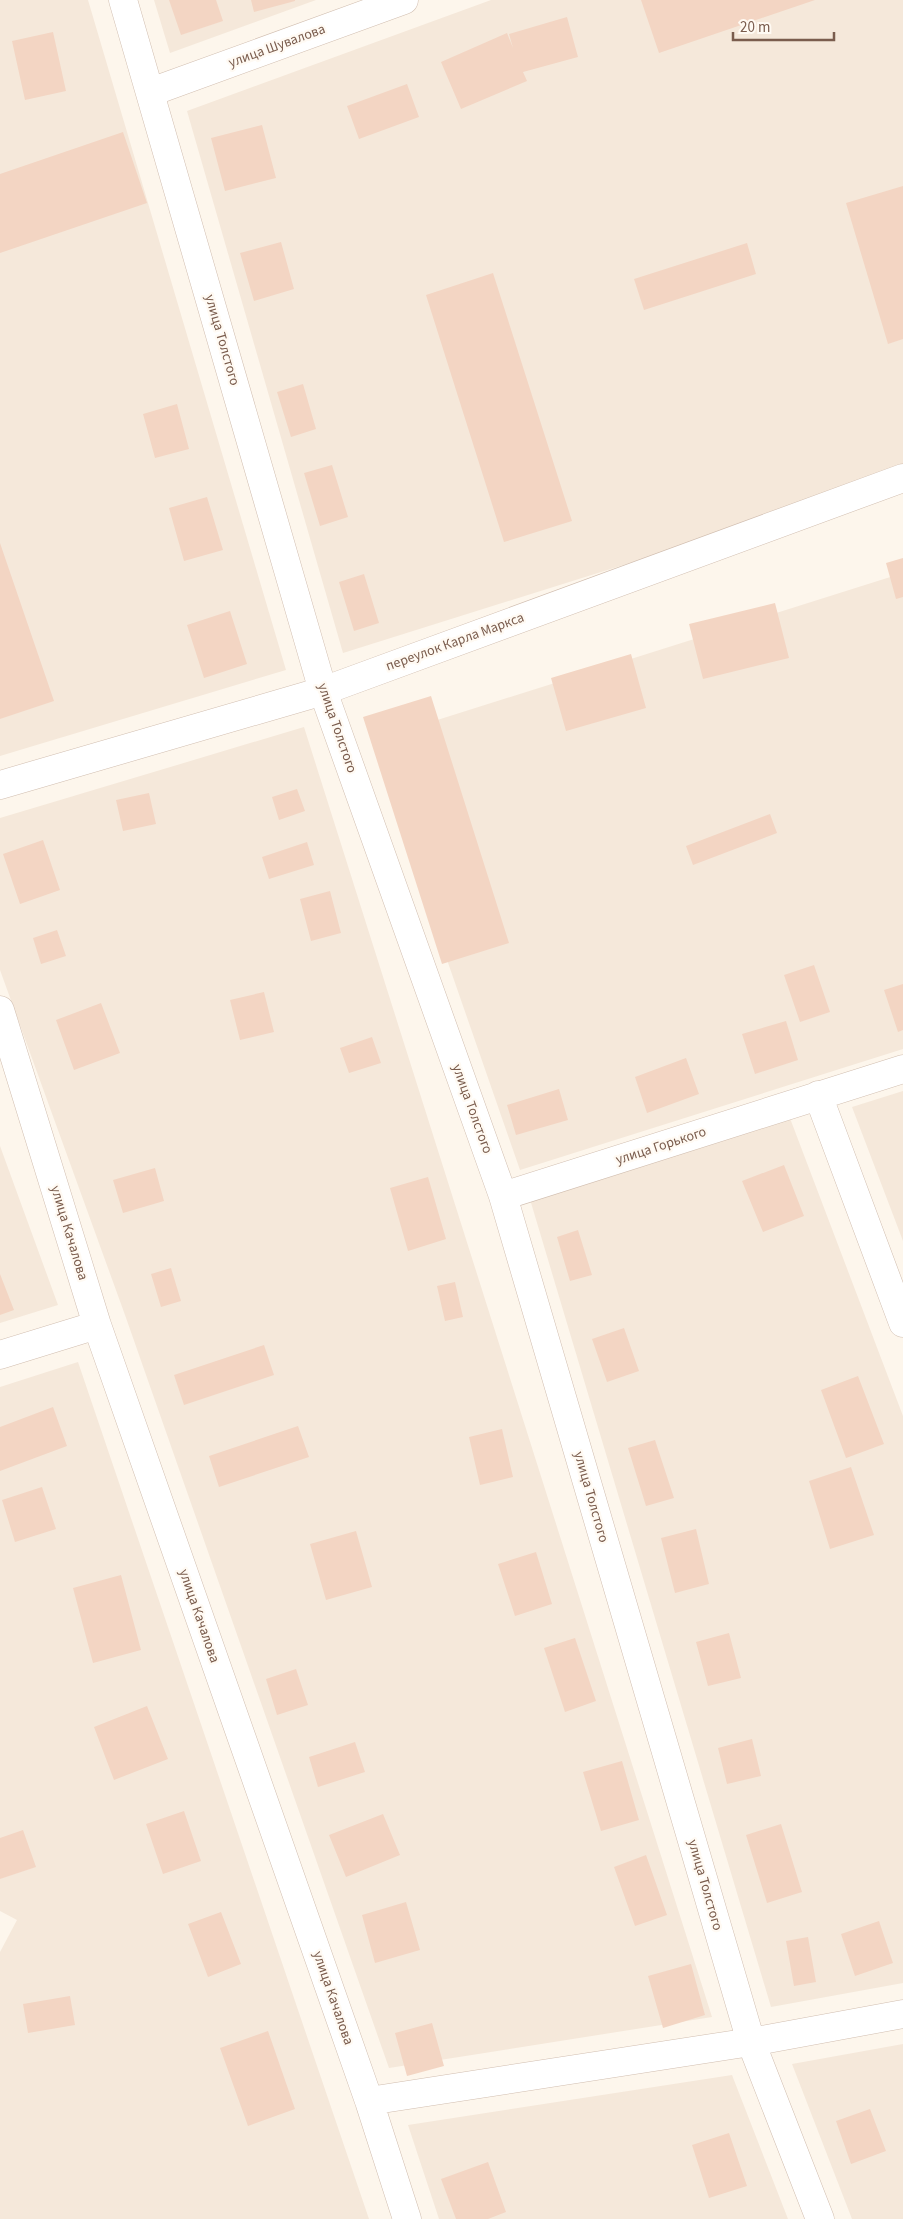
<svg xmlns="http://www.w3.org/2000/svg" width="903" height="2219" viewBox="0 0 903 2219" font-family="'Source Sans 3',sans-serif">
	<rect width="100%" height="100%" fill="#fdf6ec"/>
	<path fill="#f5e8da" d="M0,0h88l198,670 -286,86z
		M154,0h162l-146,53z
		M491,0h412v477l-560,176 -156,-542z
		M903,573v476l-383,121 -149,-429z
		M304,727l408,1290 -323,51 -264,-753 -125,-345v-152z
		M903,1091v150l-51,-134z
		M788,1113l115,303v567l-132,24 -242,-811z
		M0,1146l58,159 -58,18z
		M78,1362l291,857h-369v-267l17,-32 -17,-9v-524z
		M903,2044v175h-51l-60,-155z
		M732,2075l56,144h-349l-31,-94z"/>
	<path fill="#f3d5c3" d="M169,0h47l7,21 -42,14z
		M251,0h44v1l-41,11z
		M641,0h174l-156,53z
		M567,17l11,40 -55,15 4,9 -66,28 -20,-47 66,-29 6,15 -4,-14z
		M53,32l13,59 -41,9 -13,-59z
		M407,84l12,33 -60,22 -12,-33z
		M262,125l14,53 -51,13 -14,-53z
		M123,132l24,71 -147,50v-79z
		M903,186v153l-15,5 -42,-141z
		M281,242l13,47 -40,12 -14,-48z
		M747,243l9,31 -112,36 -10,-31z
		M493,273l79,248 -68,21 -78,-247z
		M303,384l13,45 -25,8 -14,-45z
		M177,404l12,45 -34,9 -12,-44z
		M332,465l16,52 -28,9 -16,-53z
		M207,497l16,53 -39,11 -15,-53z
		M0,543l54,158 -54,18z
		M903,558v39l-7,2 -10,-36z
		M364,574l15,49 -25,8 -15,-49z
		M775,603l14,55 -86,21 -14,-55z
		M230,611l17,53 -43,14 -17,-53z
		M631,654l15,54 -80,23 -15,-53z
		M431,696l78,247 -67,21 -79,-247z
		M297,789l8,22 -26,9 -7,-23z
		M149,793l7,31 -33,7 -7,-31z
		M770,814l7,19 -84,32 -7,-19z
		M43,840l17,50 -40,14 -17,-50z
		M307,842l7,23 -45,14 -7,-22z
		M330,891l11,42 -30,8 -11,-42z
		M57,930l9,26 -25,8 -8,-26z
		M814,965l16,47 -30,10 -16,-47z
		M903,984v46l-5,2 -14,-42z
		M264,992l10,40 -34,8 -10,-40z
		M101,1003l19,50 -46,17 -18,-50z
		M786,1021l12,39 -43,14 -13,-40z
		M372,1037l9,26 -32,10 -9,-25z
		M686,1058l13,36 -52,19 -12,-36z
		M559,1089l9,31 -52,15 -9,-30z
		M784,1165l20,51 -41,16 -21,-51z
		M155,1168l9,33 -41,12 -10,-33z
		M428,1177l18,62 -38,12 -18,-63z
		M578,1230l14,45 -22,6 -13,-44z
		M171,1268l10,33 -20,6 -10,-33z
		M0,1274l14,36 -14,5z
		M455,1282l8,35 -18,4 -8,-35z
		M624,1328l15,43 -32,11 -15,-43z
		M264,1345l10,30 -90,30 -10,-30z
		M858,1376l26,68 -38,14 -25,-68z
		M53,1407l14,39 -67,25v-44z
		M298,1426l11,31 -90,30 -10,-31z
		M502,1429l11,48 -33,8 -11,-48z
		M655,1440l19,58 -28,8 -18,-58z
		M851,1467l23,68 -44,14 -21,-68z
		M42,1487l14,42 -41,13 -13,-42z
		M696,1529l13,55 -34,9 -14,-55z
		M356,1531l16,56 -46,13 -16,-56z
		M536,1552l16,52 -37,12 -17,-52z
		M121,1575l20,75 -48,13 -20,-75z
		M729,1633l12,45 -33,8 -12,-44z
		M575,1638l21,63 -31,11 -21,-64z
		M296,1669l12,36 -31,10 -11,-36z
		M147,1706l21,53 -54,21 -20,-53z
		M752,1739l9,37 -34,8 -9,-36z
		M355,1742l10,30 -47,15 -9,-30z
		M622,1761l17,59 -38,11 -18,-59z
		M184,1811l17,50 -38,13 -17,-50z
		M383,1814l17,41 -54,22 -17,-42z
		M781,1824l21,68 -35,11 -21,-68z
		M23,1830l13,37 -36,12v-41z
		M646,1855l21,60 -32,11 -21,-59z
		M406,1902l14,48 -45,13 -13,-48z
		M221,1912l20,52 -33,13 -20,-53z
		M879,1921l14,42 -38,13 -14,-42z
		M808,1937l8,45 -22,4 -8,-45z
		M691,1964l14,51 -42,13 -15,-52z
		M70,1996l5,29 -47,8 -5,-29z
		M432,2023l12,43 -37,10 -12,-43z
		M268,2031l27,78 -47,17 -28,-78z
		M870,2109l16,42 -35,13 -15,-43z
		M729,2133l18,53 -38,12 -17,-53z
		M488,2162l18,50 -18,7h-32l-15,-40z"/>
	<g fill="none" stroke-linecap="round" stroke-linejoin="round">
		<g stroke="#d1beb0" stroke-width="29">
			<path id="minor" d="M123,0l200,691 180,505 248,846 69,177
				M151,92l253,-92
				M0,785l323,-94 580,-213
				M0,1010l97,315 272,776 38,118
				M818,1095l85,228
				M503,1196l400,-127
				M0,1355l97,-30
				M369,2101l382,-59 152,-28"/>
		</g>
		<use href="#minor" stroke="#fff" stroke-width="28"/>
	</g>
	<g text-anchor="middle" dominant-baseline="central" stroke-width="4.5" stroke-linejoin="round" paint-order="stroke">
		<g font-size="14" fill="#7a5c4d" stroke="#fffaf3">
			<text transform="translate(277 46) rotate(-20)">улица Шувалова</text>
			<text transform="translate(222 340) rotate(74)">улица Толстого</text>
			<text transform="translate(455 642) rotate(-20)">переулок Карла Маркса</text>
			<text transform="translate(337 728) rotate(71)">улица Толстого</text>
			<text transform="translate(472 1109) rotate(70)">улица Толстого</text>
			<text transform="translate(661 1146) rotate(-18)">улица Горького</text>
			<text transform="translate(69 1233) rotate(73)">улица Качалова</text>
			<text transform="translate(591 1497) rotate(74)">улица Толстого</text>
			<text transform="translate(199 1616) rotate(71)">улица Качалова</text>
			<text transform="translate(705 1885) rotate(74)">улица Толстого</text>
			<text transform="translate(333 1998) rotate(71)">улица Качалова</text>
		</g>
	</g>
	<path d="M733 32v8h101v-8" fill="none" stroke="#7a5c4d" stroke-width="2.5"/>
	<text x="740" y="32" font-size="15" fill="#7a5c4d" stroke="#fffaf3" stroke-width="4" paint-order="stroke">20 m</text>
</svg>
